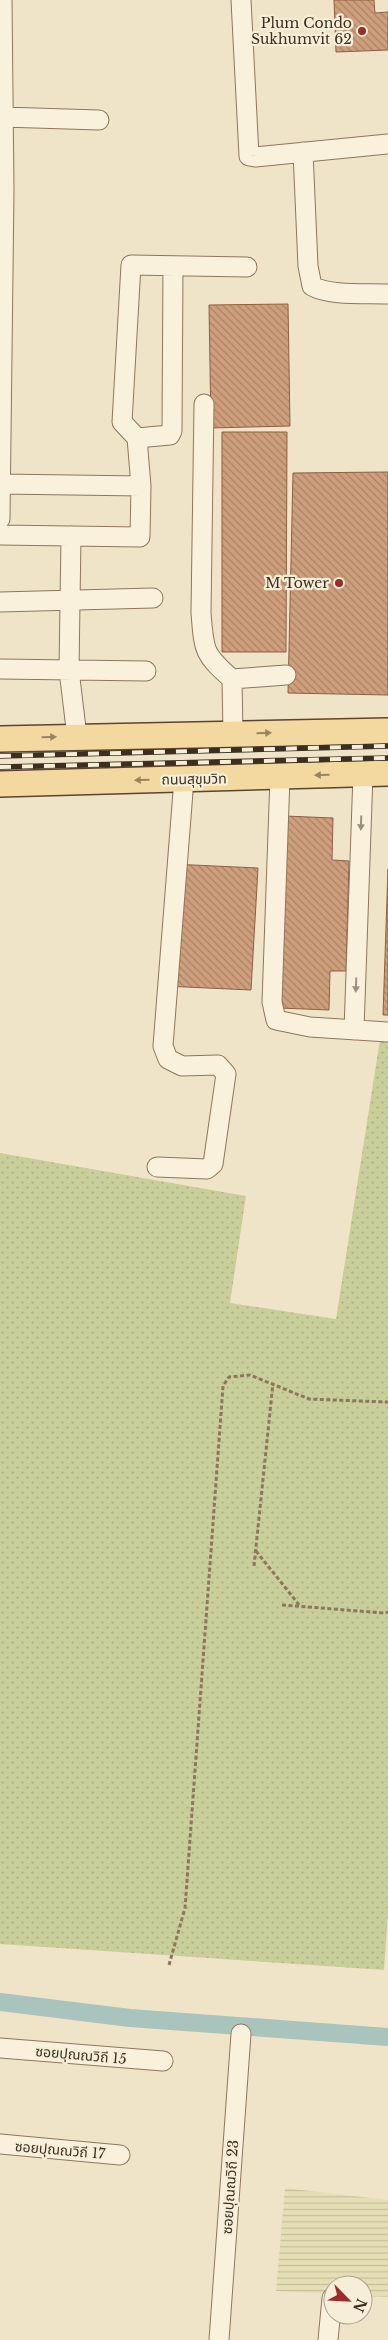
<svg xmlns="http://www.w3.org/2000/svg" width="388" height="2340" viewBox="0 0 388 2340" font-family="'Libre Baskerville','Noto Sans Thai',serif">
	<defs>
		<pattern id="farmland-rules" width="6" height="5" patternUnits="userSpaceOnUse" patternTransform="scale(1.25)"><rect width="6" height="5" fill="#e6deb5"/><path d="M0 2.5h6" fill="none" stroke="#c6bf9b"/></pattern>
		<pattern id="grass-dots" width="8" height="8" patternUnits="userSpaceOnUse" patternTransform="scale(1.25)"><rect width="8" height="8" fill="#c9cf9b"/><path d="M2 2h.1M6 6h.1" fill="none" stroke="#aeb285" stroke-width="1.8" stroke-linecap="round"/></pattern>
		<pattern id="building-back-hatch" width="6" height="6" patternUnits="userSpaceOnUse" patternTransform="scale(1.25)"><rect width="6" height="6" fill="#cf9f7d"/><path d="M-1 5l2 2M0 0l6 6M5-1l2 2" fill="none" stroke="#a98266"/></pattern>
	</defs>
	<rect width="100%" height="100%" fill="#f0e4c8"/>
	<path fill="url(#farmland-rules)" d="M285,2188l103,12v97l-25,-1v-11h-30v9l-57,-3z"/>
	<path fill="url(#grass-dots)" d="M381,1033l7,1v880l-4,56 -384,-26v-791l246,43 -16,107 106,16z"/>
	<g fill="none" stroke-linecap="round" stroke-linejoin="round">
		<path stroke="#a9c4bc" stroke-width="18" d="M0,2002l130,16 258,19"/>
	</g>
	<path fill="url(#building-back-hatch)" stroke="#8d5f41" d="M334,0h40l1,13 13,-1v38l-52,2z
		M288,304l2,122 -79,2 -2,-123z
		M222,432h65l-1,220h-64z
		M388,472v223l-100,-2 5,-220z
		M285,816l48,2 -1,42 17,1 -3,110h-16l-1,39 -50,-2z
		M171,864l87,4 -7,122 -87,-4z
		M388,869v146h-5z"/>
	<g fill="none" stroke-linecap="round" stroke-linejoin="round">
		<g stroke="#8d765c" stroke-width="21">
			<path id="minor" d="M241,0l8,156 6,1 133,-13
				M3,117l96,3
				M303,152l5,114 4,20c17,10 55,7 76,8
				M204,404l-3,209c3,37 2,41 31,66l1,55
				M137,438l33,-3 2,-4 1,-165
				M141,486l-4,-48 -15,-16 9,-157 116,2
				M0,519l4,-330 -2,-189
				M0,535l140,2 1,-51 -140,-2
				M71,536l-2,134 8,67
				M0,602l153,-4
				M0,669l146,2
				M232,679l54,-4
				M280,777l-8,225 4,18 34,7 78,5
				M354,1030l9,-256
				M157,1167l50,2 6,-5 13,-90 -8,-9 -36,1 -14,-7 -5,-13 21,-267
				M0,2048l163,13
				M0,2144l120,11
				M219,2340l22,-306
				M328,2340l4,-42"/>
		</g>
		<g stroke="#5b4430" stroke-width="28">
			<path id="major" d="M0,739l388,-8
				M0,784l388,-11"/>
		</g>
		<path stroke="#8d765c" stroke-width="3" stroke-dasharray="4 2.5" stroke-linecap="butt" d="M256,1551l44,55
			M254,1566l19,-183
			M282,1605l102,8 4,-1
			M169,1965l16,-57 38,-522 6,-9 21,-2 59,24 79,3"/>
		<use href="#minor" stroke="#faf1dc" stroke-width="19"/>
		<use href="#major" stroke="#f3d9a0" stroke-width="25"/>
		<g stroke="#3d2e20" stroke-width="5.5">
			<path id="rail" d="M0,756l388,-10
				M0,767l388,-9"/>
		</g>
		<use href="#rail" stroke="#f7eed8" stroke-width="4" stroke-dasharray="11" stroke-linecap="butt"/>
	</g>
	<defs><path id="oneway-solid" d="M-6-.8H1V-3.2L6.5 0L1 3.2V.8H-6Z" transform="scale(1.25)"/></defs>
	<g fill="#988460">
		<use href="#oneway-solid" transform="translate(264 733) rotate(-1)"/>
		<use href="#oneway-solid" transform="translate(49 737) rotate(-1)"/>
		<use href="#oneway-solid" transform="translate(322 775) rotate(178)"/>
		<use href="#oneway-solid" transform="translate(142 780) rotate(178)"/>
	</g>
	<g fill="#9c907e">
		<use href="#oneway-solid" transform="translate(361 823) rotate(92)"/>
		<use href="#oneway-solid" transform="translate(356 985) rotate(92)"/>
	</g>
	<g fill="#9e2a2b" stroke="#f7eed8" stroke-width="2">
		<circle cx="362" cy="31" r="5"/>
		<circle cx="339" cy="583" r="5"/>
	</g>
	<g text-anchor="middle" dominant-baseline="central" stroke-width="4.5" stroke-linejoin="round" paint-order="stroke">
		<g font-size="14" fill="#3d2e20" stroke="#f7eed8" text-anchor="end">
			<text x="352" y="23">Plum Condo<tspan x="352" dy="16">Sukhumvit 62</tspan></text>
			<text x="329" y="583">M Tower</text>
		</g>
		<g font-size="14" fill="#3d2e20" stroke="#f7eed8">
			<text transform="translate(194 779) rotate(-1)">ถนนสุขุมวิท</text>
			<text transform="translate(81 2055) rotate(5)">ซอยปุณณวิถี 15</text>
			<text transform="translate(60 2150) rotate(5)">ซอยปุณณวิถี 17</text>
			<text transform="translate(230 2187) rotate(-86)">ซอยปุณณวิถี 23</text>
		</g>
	</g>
	<g transform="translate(348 2300) rotate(114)"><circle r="24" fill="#f7eed8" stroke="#ada18e"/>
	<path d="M0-4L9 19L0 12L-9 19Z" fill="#9e2a2b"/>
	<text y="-8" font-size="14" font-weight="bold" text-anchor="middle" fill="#3d2e20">N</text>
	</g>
</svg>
